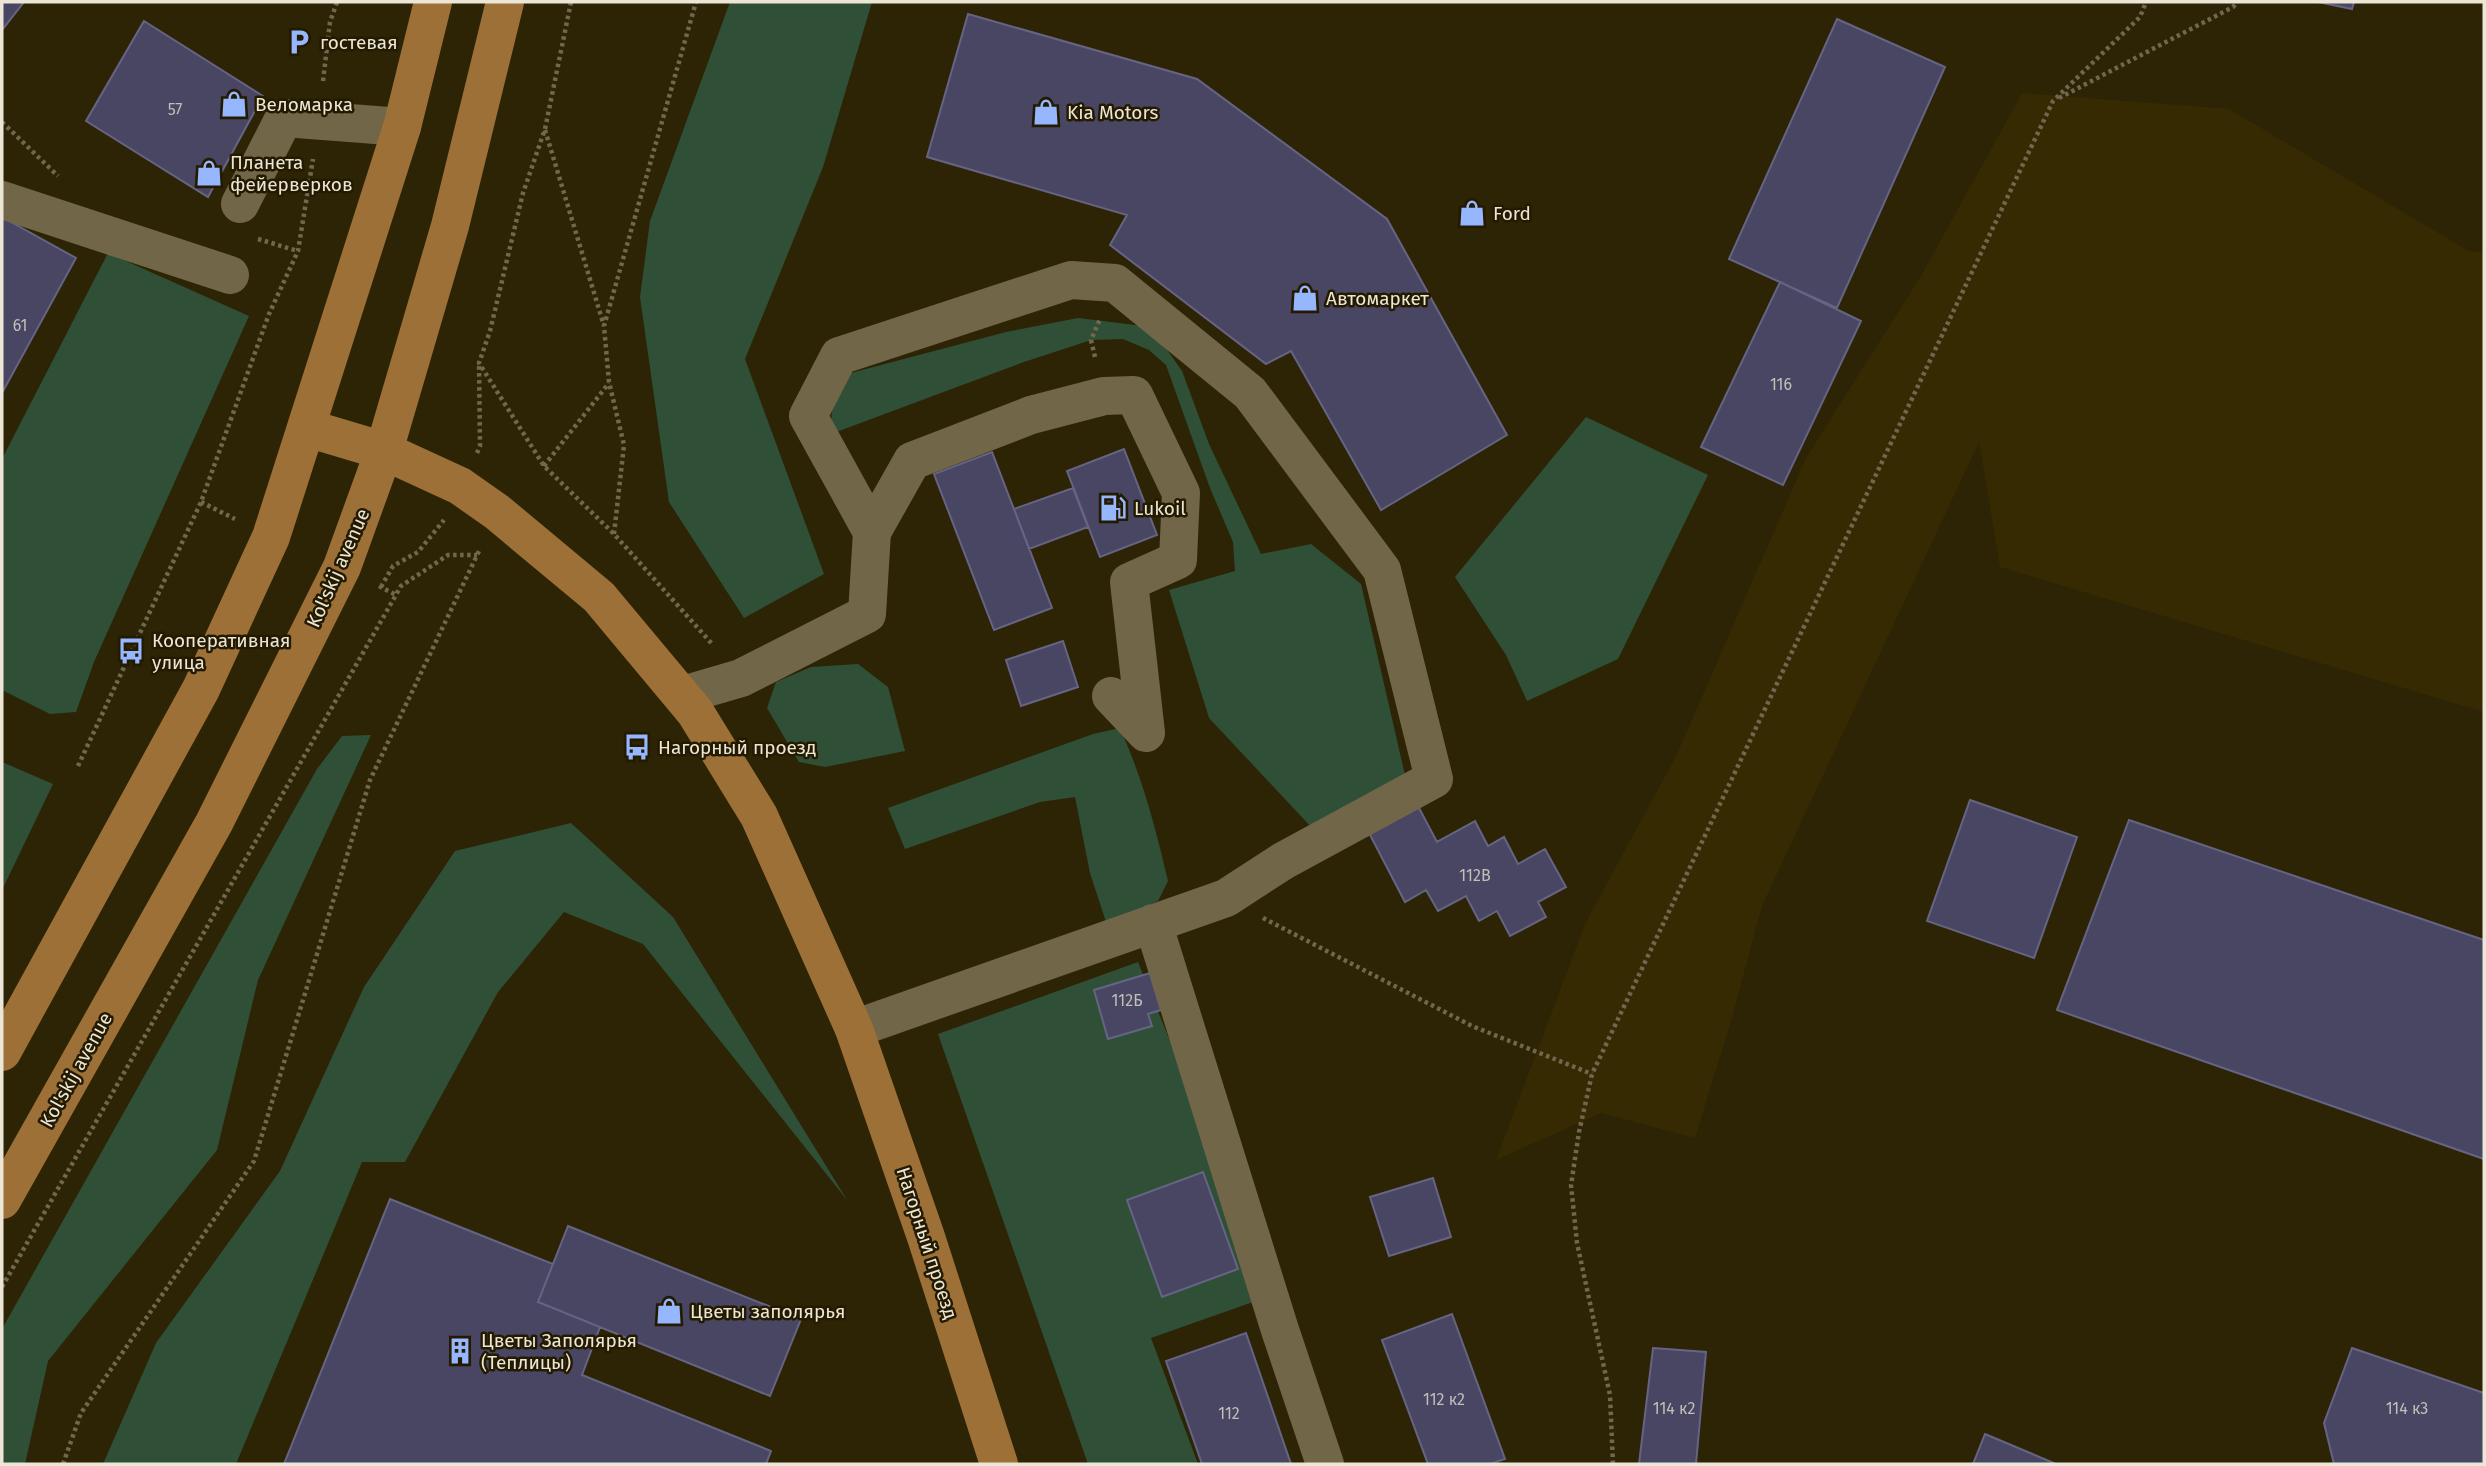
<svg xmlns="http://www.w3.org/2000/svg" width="2486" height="1466" viewBox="0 0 2486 1466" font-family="'Fira Sans',sans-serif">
	<rect width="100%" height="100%" fill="#2d2405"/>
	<path fill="#352a02" d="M2022,93l207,16 240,142 15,2v459l-484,-145 -21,-125 -217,464 -31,115 -36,117 -94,-25 -105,47 89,-236 92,-170 129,-296 115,-182z"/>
	<path fill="#2f5037" d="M730,2h142l-49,165 -78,192 79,215 -80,44 -75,-116 -29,-205 10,-76z
		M108,253l141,63 -155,346 -18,50 -26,2 -48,-24v-231z
		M1078,318l73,9 31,44 27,73 52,110 50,-10 50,40 44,191 -92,54 -104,-111 -40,-128 66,-19 -2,-29 -23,-54 -44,-123 -17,-15 -26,-11 -32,1 -67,22 -193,72 1,-36 15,-24 159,-42z
		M1586,417l122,58 -90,184 -91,42 -21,-46 -51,-78z
		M858,664l30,23 17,64 -80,16 -26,-5 -32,-54 9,-26 35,-15z
		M1120,728c22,49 36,101 48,153l-10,20 -51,24 -17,-52 -15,-76 -35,5 -135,47 -17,-41 205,-74z
		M371,735l-113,245 -41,170 -169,211 -23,103h-23v-135l315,-560 25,-33z
		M2,762l51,22 -51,106z
		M571,823l102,94 174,283 -204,-256 -79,-32 -66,80 -93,170h-43l-126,302h-133l53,-121 124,-172 84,-184 91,-136z
		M1138,962l135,333 -122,43 47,126h-110l-150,-430z"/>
	<path fill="#494663" stroke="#666483" stroke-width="2" d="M2,2h22l-22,28z
		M2318,2h36l-2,7z
		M968,14l229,65 190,140 120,216 -126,75 -90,-159 -25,13 -156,-119 17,-30 -200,-58z
		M1837,19l108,48 -108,241 -108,-49z
		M144,21l119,75 -55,101 -122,-76z
		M2,217l74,41 -74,135z
		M1780,282l81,39 -78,164 -82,-38z
		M1124,449l33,86 -57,22 -33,-86z
		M992,452l60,156 -58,22 -60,-156z
		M1073,488l15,39 -59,22 -15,-40z
		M1063,641l15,46 -57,19 -15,-46z
		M1970,800l107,37 -43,121 -107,-37z
		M1418,806l19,36 38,-21 13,25 16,-9 14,27 27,-15 21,38 -28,15 8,15 -36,19 -13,-25 -18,10 -13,-25 -28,15 -12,-21 -21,12 -36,-69z
		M2129,820l355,120v219l-427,-149z
		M1150,973l11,37 -13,4 4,12 -44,13 -14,-49z
		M1203,1172l35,97 -76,28 -35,-97z
		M1433,1178l18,59 -62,19 -19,-59z
		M390,1199l163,65 -15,38 62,25 -18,48 189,76 -5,13h-482z
		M568,1226l233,93 -31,77 -232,-94z
		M1452,1314l53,145 -15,5h-62l-46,-124z
		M1246,1333l45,131h-89l-36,-103z
		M1653,1348l53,4 -10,112h-57z
		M2352,1348l132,45v71h-150l-10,-41z
		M1985,1434l71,30h-83z"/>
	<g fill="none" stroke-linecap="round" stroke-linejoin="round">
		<path stroke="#70684e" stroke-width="4.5" stroke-dasharray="3.5 3.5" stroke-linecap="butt" d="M571,2l-26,127 -22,64 -33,138 -11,32 65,103 70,68 99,111
			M323,81l7,-59 7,-20
			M2059,98l174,-91 4,-5
			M2,122l56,54
			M545,130l59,196
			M258,239l40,12
			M1095,357l-4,-17 9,-21
			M477,453l3,-7 -1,-82
			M544,466l65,-83
			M201,502l34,17
			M614,534l10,-89 -15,-63 -5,-56 92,-324
			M379,586l17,9
			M381,587l12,-21 25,-14 26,-32
			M78,766l123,-264 68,-188 29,-63 15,-92
			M1263,918l209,108 120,48
			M2,1287l399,-701 47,-31h29
			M63,1464l18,-51 173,-252 116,-381 110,-231
			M1613,1464l-3,-69 -33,-152 -6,-58 8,-53 13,-58 461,-973 87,-84 6,-15"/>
		<path stroke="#716748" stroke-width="38" d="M2,200l228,75
			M240,204l44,-86 118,9
			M683,695l58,-17 126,-64 5,-82 40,-71 119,-46 73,-19 30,-1 47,98 -3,67 -49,22 17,151 -35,-37
			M1153,923l127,407 45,134
			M854,1029l372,-131 57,-37 151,-82 -52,-209 -132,-177 -135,-110 -44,-3 -232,76 -31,60 64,116"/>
		<path stroke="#9d7037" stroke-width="38" d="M307,428l77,23 76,35 37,26 102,85 96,115 64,104 95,213 72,208 73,227
			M2,1052l199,-363 70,-152 131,-410 31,-125
			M2,1200l212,-377 128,-256 42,-116 66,-225 55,-224"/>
	</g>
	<defs>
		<g id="parking-bare" transform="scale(2.1)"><path d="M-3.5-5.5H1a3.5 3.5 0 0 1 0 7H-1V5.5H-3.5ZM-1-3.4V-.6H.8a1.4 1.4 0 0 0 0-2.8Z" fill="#96b6fd" stroke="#231a00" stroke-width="2.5" paint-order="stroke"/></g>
		<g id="shop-bare" transform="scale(2.1)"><path d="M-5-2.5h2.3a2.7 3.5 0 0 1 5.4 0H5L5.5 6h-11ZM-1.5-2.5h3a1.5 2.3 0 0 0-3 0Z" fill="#96b6fd" stroke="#231a00" stroke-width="2.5" paint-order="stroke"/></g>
		<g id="fuel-bare" transform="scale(2.1)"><path d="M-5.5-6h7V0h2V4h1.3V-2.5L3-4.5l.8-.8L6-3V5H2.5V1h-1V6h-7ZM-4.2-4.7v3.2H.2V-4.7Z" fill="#96b6fd" stroke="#231a00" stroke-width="2.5" paint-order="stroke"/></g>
		<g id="bus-bare" transform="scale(2.1)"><path d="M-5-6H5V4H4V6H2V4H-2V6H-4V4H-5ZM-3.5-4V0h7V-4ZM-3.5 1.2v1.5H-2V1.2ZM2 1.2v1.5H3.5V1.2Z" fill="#96b6fd" stroke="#231a00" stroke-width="2.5" paint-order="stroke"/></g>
		<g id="building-bare" transform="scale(2.1)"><path d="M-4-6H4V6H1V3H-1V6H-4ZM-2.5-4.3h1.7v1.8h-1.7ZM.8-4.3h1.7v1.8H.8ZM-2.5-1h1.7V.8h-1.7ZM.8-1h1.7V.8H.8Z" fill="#96b6fd" stroke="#231a00" stroke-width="2.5" paint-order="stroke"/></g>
	</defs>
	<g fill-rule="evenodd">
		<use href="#parking-bare" x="299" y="42"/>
		<use href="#shop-bare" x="234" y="104"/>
		<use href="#shop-bare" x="1046" y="112"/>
		<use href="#shop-bare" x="209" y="173"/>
		<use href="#shop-bare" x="1472" y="213"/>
		<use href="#shop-bare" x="1305" y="298"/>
		<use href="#fuel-bare" x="1113" y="508"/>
		<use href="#bus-bare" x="131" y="651"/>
		<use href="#bus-bare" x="637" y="747"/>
		<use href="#shop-bare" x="669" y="1311"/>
		<use href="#building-bare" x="460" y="1351"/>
	</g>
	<g text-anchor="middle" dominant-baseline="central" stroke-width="5" stroke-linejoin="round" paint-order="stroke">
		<g font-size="16" fill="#c2beb8">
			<text x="175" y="109">57</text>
			<text x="20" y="325">61</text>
			<text x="1781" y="384">116</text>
			<text x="1475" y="875">112В</text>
			<text x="1127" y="1000">112Б</text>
			<text x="1444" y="1399">112 к2</text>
			<text x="1674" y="1408">114 к2</text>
			<text x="2407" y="1408">114 к3</text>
			<text x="1229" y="1413">112</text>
		</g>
		<g font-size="19" fill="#ebe6d5" stroke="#231a00" text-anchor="start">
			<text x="320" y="42">гостевая</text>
			<text x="255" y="104">Веломарка</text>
			<text x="1067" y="112">Kia Motors</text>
			<text x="230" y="162">Планета<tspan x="230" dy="22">фейерверков</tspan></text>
			<text x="1493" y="213">Ford</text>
			<text x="1326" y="298">Автомаркет</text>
			<text x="1134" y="508">Lukoil</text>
			<text x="152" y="640">Кооперативная<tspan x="152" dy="22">улица</tspan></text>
			<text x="658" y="747">Нагорный проезд</text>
			<text x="690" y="1311">Цветы заполярья</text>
			<text x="481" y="1340">Цветы Заполярья<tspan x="481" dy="22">(Теплицы)</tspan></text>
		</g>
		<g font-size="19" fill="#ebe6d5" stroke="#231a00">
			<text transform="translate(338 568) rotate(-66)">Kol'skij avenue</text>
			<text transform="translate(76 1070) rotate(-61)">Kol'skij avenue</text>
			<text transform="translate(927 1243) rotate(72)">Нагорный проезд</text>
		</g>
	</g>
	<rect width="2486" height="1466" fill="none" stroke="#ebe6d5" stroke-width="7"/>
</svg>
